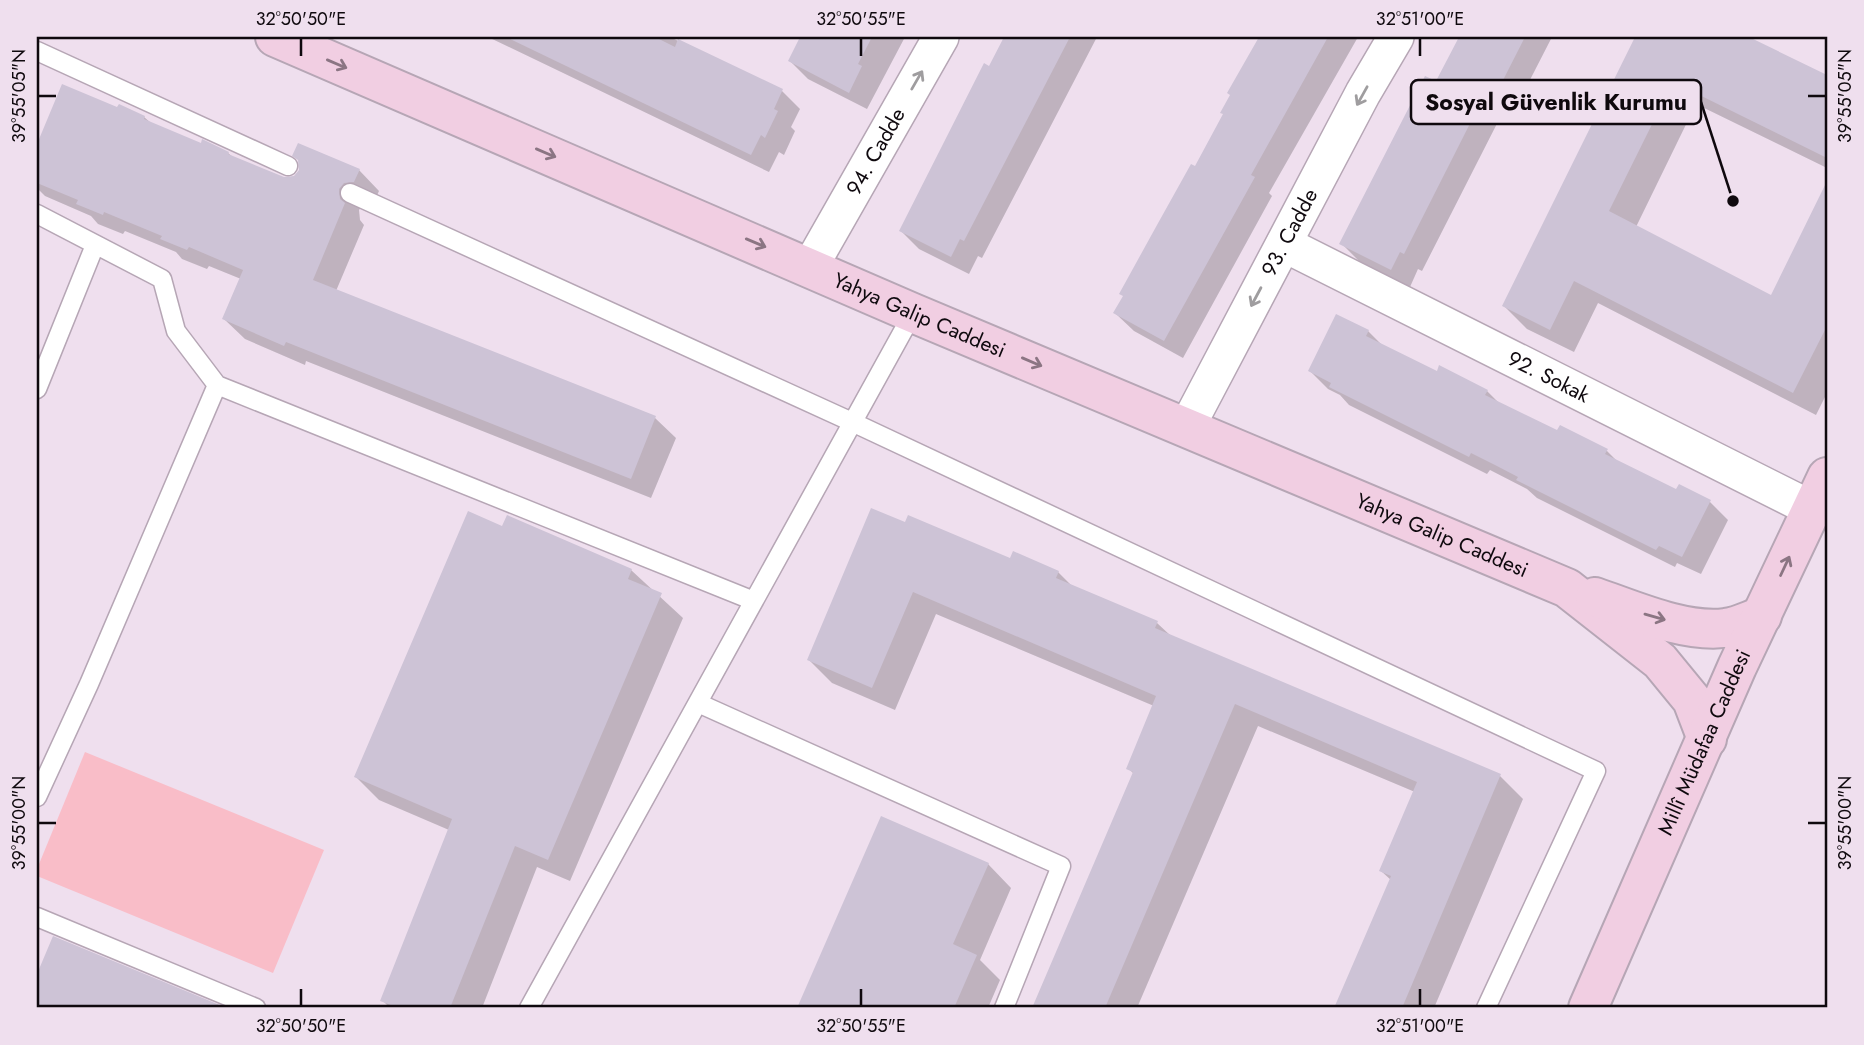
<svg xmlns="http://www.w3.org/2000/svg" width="1864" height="1045" viewBox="0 0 1864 1045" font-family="Jost,sans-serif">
	<rect width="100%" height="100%" fill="#efdfee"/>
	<path fill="#f9bdc8" d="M85,752l239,98 -51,123 -236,-97v-7z"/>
	<path fill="#0003" d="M488,37h182l112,54 18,18 -9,18 4,4 -11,24 -5,-3 -10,20z
		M802,37h103l-38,72 -59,-30 -18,-18z
		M1006,37h91l-115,221 -4,-2 -9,18 -50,-25 -18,-18z
		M1261,37h97l-89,156 3,3 -89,162 -49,-27 -19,-18 110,-198 7,-20 -3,-2z
		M1461,37h91l-36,70 -8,-5 -86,169 -4,-2 -8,18 -51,-26 -18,-18 95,-159z
		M1637,37h108l82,40v91l-131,-64 -60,123 136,70 55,-112v208l-11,22 -218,-112 -24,49 -47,-23 -23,-23z
		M63,86l55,23 26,8 7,6 51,22 26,8 6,5 49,21 76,-9 20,21 -5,11 -10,1 -5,7 1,10 4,5 -28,66 319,127 21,20 -25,60 -345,-137 -1,4 -60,-26 -21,-20 17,-40 -32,-13 -2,3 -25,-10 -6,-7 -51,-21 -2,3 -25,-10 -7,-8 -46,-20 -8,-8v-40z
		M1368,331l14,14 55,28 50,18 13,13 58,29 49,18 12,12 58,29 2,-5 31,15 18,18 -27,54 -24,-11 -2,4 -138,-69 -10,-9 -37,-19 -3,4 -138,-69 -9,-10 -12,-6 -18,-18z
		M906,524l105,37 47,11 15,15 84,36 14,13 329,140 23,23 -89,209h-98l55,-128 -10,-9 34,-79 -157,-66 -121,282h-103l100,-234 -6,-6 26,-62 -218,-92 -41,96 -63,-27 -23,-23z
		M503,528l128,42 52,48 -113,263 -33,-14 -55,141h-92l-8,-8 67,-170 -70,-30 -23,-23z
		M882,818l106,46 23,24 -31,72 20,20 -12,28h-189z
		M54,938l168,70h-185v-29z"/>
	<path fill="#cdc3d6" d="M506,37h149l20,10 3,-8 105,50 -9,20 4,2 -13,27 -4,-3 -10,20z
		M800,37h72l-14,27 4,2 -13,27 -61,-32z
		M1004,37h66l-106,204 -4,-2 -9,18 -52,-26 85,-168 5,3z
		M1259,37h69l-77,138 4,2 -91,164 -51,-28 10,-17 -4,-2 38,-69 34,-61 4,2 28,-52 -3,-1 10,-18 -3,-2z
		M1459,37h66l-27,53 -9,-4 -85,168 -4,-2 -9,18 -52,-26 86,-168 11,5z
		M1635,37h114l78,38v83l-154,-76 -64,129 162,84 56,-114v145l-34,67 -219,-112 -24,49 -48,-24z
		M62,84l55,23 2,-3 26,12 -1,3 57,24 1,-4 27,13 -1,2 56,23 10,-1 5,-6 -1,-10 -6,-4 6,-13 62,26 -6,13 -10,1 -5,6 1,10 5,4 -32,77 343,136 -25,63 -345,-137 -2,4 -62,-27 21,-49 -54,-23 -2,3 -27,-11 2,-3 -58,-24 -1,3 -27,-11 2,-4 -41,-17v-39z
		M1336,314l33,16 -3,6 71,35 2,-6 49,25 -3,5 72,35 3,-5 48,24 -3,5 71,35 3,-5 32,16 -29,57 -23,-11 -3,4 -140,-70 2,-3 -23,-12 -24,-12 -2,4 -140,-70 2,-4 -23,-12z
		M871,508l34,14 3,-7 102,43 3,-7 46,20 -3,7 102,43 -3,7 346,146 -99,234h-68l57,-132 -12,-5 38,-89 -182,-78 -130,304h-73l101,-236 -7,-3 30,-73 -243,-104 -41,96 -65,-28z
		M468,511l34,15 5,-11 125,54 -4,10 34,14 -114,267 -33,-14 -65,162h-51l-19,-7 72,-182 -98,-42z
		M881,816l108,47 -36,81 24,11 -23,53h-157z
		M53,936l174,72h-190v-34z"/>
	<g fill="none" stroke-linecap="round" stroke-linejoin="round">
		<g stroke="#b6a6b5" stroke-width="21">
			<path id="lane" d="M37,51l251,115
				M350,193l502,229 744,349 -110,237
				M37,214l125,65 14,52 41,54 -128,299 -52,113
				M217,385l537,216
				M37,389l58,-144
				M698,703l363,163 -57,142
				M37,917l219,91
				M529,1008l384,-695"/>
		</g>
		<g stroke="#b6a6b5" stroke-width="38">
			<g id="street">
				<path id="s1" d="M1284,244l528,265"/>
				<path id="s2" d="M810,267l131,-230"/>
				<path id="s3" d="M1187,427l176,-334 33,-56"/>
			</g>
		</g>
		<g stroke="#b6a6b5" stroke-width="42">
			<g id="secondary">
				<path id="s4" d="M275,37l638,276 654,275 93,73 32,39 15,39"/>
				<path d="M1595,597c38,13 89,36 130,31 12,-1 25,-8 37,-12"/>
				<path id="s5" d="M1588,1008l149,-341 90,-190"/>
			</g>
		</g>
		<use href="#lane" stroke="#fff" stroke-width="18"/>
		<use href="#street" stroke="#fff" stroke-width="35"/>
		<use href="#secondary" stroke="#f1cee2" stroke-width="38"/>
	</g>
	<defs><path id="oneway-shaft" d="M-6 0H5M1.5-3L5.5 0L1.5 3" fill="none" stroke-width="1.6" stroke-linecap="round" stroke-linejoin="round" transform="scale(1.75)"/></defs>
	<g stroke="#8b7583">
		<use href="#oneway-shaft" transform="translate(337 64) rotate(23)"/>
		<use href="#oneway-shaft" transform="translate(546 153) rotate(23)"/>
		<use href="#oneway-shaft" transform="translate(756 243) rotate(23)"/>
		<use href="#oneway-shaft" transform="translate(1032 362) rotate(23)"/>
		<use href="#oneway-shaft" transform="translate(1785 566) rotate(-65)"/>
		<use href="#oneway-shaft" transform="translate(1655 617) rotate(16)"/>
	</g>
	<g stroke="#9f9d9f">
		<use href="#oneway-shaft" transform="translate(917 80) rotate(-60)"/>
		<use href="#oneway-shaft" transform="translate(1362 96) rotate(119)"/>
		<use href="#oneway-shaft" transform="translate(1256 297) rotate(118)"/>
	</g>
	<path fill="none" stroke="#0f090e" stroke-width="2.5" d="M301,38v18M861,38v18M1420,38v18M38,96h18M1808,96h18M38,823h18M1808,823h18M301,989v17M861,989v17M1420,989v17"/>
	<g text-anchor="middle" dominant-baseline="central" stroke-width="5" stroke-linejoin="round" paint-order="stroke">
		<g font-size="21" fill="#0f090e" stroke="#efdfee">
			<text stroke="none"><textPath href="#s2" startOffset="133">94. Cadde</textPath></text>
			<text stroke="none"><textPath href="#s3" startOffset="220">93. Cadde</textPath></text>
			<text stroke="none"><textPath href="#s4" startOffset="702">Yahya Galip Caddesi</textPath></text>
			<text stroke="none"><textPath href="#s1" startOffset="296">92. Sokak</textPath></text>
			<text stroke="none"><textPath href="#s4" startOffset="1269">Yahya Galip Caddesi</textPath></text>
			<text stroke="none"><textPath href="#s5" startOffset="290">Millî Müdafaa Caddesi</textPath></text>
		</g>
	</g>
	<path fill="none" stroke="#0f090e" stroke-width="2.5" d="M1733 201L1701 102"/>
	<circle fill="#0f090e" stroke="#efdfee" stroke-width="2.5" cx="1733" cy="201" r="7"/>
	<rect fill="#efdfee" stroke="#0f090e" stroke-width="2.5" x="1411" y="80" width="290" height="44" rx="7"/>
	<g font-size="23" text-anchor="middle" font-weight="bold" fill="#0f090e">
		<text x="1556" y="110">Sosyal Güvenlik Kurumu</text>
	</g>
	<rect width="1864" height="1045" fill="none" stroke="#efdfee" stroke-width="77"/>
	<rect x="38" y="38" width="1788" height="968" fill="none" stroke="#0f090e" stroke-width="2.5"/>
	<g font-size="18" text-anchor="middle" fill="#0f090e">
		<text x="301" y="25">32°50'50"E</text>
		<text x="861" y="25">32°50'55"E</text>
		<text x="1420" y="25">32°51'00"E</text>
		<text transform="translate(19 96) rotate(-90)" y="6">39°55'05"N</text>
		<text transform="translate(1845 96) rotate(-90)" y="6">39°55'05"N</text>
		<text transform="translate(19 823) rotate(-90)" y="6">39°55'00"N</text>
		<text transform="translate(1845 823) rotate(-90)" y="6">39°55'00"N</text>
		<text x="301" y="1032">32°50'50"E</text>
		<text x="861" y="1032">32°50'55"E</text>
		<text x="1420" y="1032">32°51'00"E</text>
	</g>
</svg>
